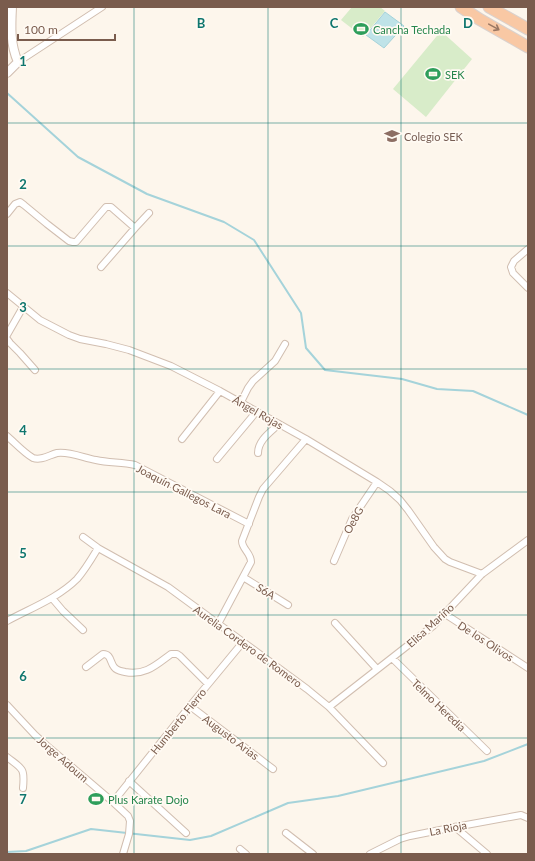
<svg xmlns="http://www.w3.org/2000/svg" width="535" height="861" viewBox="0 0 535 861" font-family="Lato,sans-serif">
	<rect width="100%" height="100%" fill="#fdf6ec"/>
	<path fill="#d8ecc9" d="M352,7h28l5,4 -22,26 -22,-17z
		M441,31l31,28 -46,58 -33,-28z"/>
	<path fill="#bfe3e8" stroke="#a5d3da" d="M385,12l19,14 -20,22 -18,-13z"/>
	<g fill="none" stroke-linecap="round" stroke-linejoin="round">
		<path stroke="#a5d3da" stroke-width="2" d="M7,93l71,64 69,37 77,28 30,18 47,73 5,35 19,22 77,9 35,10 36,2 55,24
			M7,852l19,-1 65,-22 99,11 21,-4 77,-33 50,-7 146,-35 44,-17"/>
		<g stroke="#d1beb0" stroke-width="8">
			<path id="minor" d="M18,62l84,-55
				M7,214l8,-10 5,-2 4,3 23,19 22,17 4,1h3l30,-35h5l24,21
				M528,249l-14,12 -3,6 2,6 15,15
				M101,267l34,-39 14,-15
				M7,293l33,27 29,15 11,4 26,5 23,6 42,16 49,25 86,48 71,43 13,9 10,9 8,10 26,37 11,12 5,3 32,12
				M7,335l16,-28
				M7,339l3,4 10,10 15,17
				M241,402l7,-14 5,-7 22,-20 10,-17
				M7,436c8,7 17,17 26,22 8,3 16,-3 24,-5 12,-2 27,5 39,7 13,3 26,2 39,5l114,59
				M182,439l38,-48
				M258,453c0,-13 13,-21 21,-29
				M217,459l40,-48
				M83,537l15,11 70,39 75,55 64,47 22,18 54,56
				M334,561l18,-42 25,-37
				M243,577l45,28
				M52,598l11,13 20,19
				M445,614l83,54
				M7,621c24,-13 51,-23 70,-42 8,-9 15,-21 21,-31
				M335,623l42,46
				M218,624l33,-62c0,-9 -9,-13 -9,-21l17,-44 4,-8 43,-50
				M392,658l95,93
				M86,667l17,-13c8,0 7,8 11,13 3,4 7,4 11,5 20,4 31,-7 46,-18h6l3,2 28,28
				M7,705l28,30 11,10 67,57 15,14 2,5 -1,13 -6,20
				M190,706l83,63
				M329,707l96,-75 8,-6 49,-52 46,-34
				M7,757c15,12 18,10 16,31
				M129,781l57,52
				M113,802l77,-96 53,-64
				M455,827l32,27
				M286,833l27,21
				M240,849l6,5
				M370,854l30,-15 10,-3 45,-9 66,-12 7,3"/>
		</g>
		<g stroke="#d1beb0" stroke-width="10">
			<path id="tertiary" d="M7,73l11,-11c-8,-18 -7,-36 -6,-55"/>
		</g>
		<g stroke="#dad1cd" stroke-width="13">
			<path id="trunk" d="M461,7l18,12 49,28
				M489,7l39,22"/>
		</g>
		<use href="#minor" stroke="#fff" stroke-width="6"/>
		<use href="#tertiary" stroke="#fff" stroke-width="8"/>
		<use href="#trunk" stroke="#f9c8a4" stroke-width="11"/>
	</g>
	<defs><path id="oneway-shaft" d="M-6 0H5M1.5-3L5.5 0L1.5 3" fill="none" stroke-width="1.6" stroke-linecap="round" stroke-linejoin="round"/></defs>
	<use stroke="#9a7763" href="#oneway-shaft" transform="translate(494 27) rotate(29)"/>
	<path fill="none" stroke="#0f766e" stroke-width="1" stroke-opacity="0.55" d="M134,7v847M268,7v847M401,7v847M7,123h521M7,246h521M7,369h521M7,492h521M7,615h521M7,738h521"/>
	<defs>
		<g id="stadium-bare" transform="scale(1.2)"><path d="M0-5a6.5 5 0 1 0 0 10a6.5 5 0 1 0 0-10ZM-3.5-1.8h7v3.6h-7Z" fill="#2e9e5b" stroke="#fffaf3" stroke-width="2.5" paint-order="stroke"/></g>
		<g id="school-bare" transform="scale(1.2)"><path d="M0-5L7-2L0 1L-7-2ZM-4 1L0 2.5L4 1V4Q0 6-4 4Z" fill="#8d6e63" stroke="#fffaf3" stroke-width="2.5" paint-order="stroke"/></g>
	</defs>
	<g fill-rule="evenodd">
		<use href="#stadium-bare" x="361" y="29"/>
		<use href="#stadium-bare" x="433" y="74"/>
		<use href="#school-bare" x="392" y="136"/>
		<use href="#stadium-bare" x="96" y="799"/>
	</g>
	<g text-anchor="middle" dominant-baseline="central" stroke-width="3.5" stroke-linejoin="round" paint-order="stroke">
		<g font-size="11" fill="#27864d" stroke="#fffaf3" text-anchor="start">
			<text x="373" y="29">Cancha Techada</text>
			<text x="445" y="74">SEK</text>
			<text x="108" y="799">Plus Karate Dojo</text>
		</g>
		<g font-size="11" fill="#785e54" stroke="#fffaf3" text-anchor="start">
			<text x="404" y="136">Colegio SEK</text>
		</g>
		<g font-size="11" fill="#7a5c4d" stroke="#fffaf3">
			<text transform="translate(258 412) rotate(30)">Ángel Rojas</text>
			<text transform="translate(184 491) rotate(27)">Joaquín Gallegos Lara</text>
			<text transform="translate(353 520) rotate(-61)">Oe8G</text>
			<text transform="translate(266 591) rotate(31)">S6A</text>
			<text transform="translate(430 625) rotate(-42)">Elisa Mariño</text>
			<text transform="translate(486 641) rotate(33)">De los Olivos</text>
			<text transform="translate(248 646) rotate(36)">Aurelia Cordero de Romero</text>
			<text transform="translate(439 705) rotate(44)">Telmo Heredia</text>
			<text transform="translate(178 721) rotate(-51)">Humberto Fierro</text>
			<text transform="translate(231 737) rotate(37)">Augusto Arias</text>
			<text transform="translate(63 759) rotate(41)">Jorge Adoum</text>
			<text transform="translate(448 828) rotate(-11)">La Rioja</text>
		</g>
	</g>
	<g font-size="13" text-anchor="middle" font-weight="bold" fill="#0f766e" stroke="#fffaf3" stroke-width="3.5" stroke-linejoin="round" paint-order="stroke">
		<text x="201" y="28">B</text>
		<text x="334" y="28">C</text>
		<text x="468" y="28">D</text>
		<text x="23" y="66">1</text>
		<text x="23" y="189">2</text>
		<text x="23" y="312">3</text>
		<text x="23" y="435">4</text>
		<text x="23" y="558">5</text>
		<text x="23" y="681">6</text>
		<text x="23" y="804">7</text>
	</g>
	<rect width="535" height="861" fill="none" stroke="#7a5c4d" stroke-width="16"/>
	<path d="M18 34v6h97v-6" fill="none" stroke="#7a5c4d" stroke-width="2"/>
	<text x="24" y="34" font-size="12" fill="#7a5c4d" stroke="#fffaf3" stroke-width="3" paint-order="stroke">100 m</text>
</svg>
